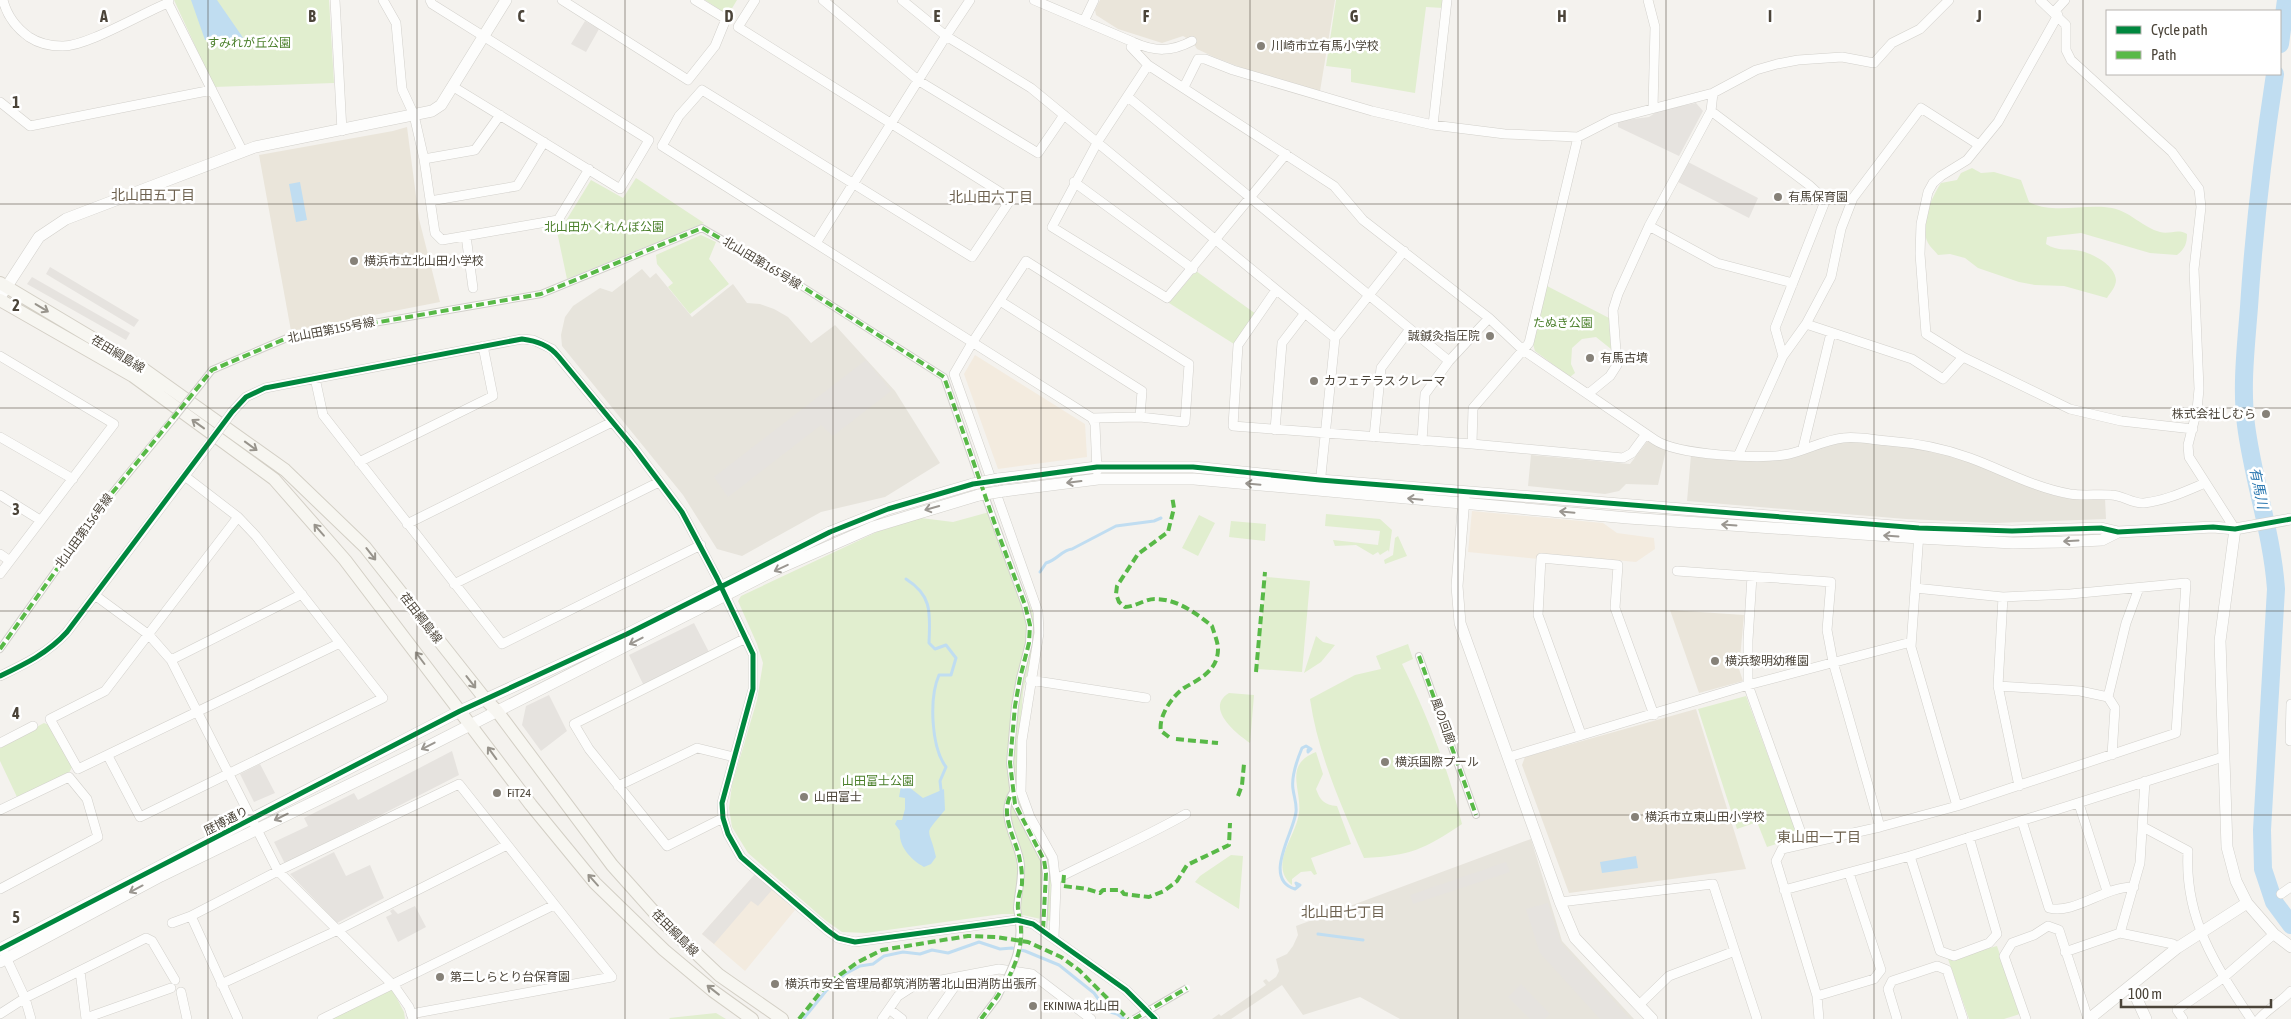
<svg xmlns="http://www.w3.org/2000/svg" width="2291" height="1019" viewBox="0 0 2291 1019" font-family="'Asap Condensed','Noto Sans JP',sans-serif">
	<rect width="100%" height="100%" fill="#f4f2ee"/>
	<path fill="#e7e4dc" d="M642,269l8,9 6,-5 36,44 41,-33 14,19 13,1 14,5 14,8 23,26 24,-18 60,66 45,72 -55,34 -64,15 -79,44 -25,-7 -34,-54 -121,-149 -1,-11 4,-18 8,-11 27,-18 12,4z
		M1649,439l17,11 -8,35 -32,-1 -7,7 -14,3 -77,-8 3,-31 99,9z
		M1851,441l85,8 89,33 80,16 1,21 -110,4 -90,-4 -219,-18 4,-46 49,6 52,-4 39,-15z
		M1531,839l31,102 72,78h-234l-40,-22 -57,18 -21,-30 -51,34h-19l7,-5 2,2 45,-31 -3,-4 3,-2 3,3 7,-5 3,-6 -3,-12 11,-5 6,-8 5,-11 -2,-9z"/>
	<path fill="#f3ebdf" d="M975,355l110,69 2,33 -89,12 -34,-95z
		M1472,511l131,12 14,10 37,5 1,11 -19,13 -97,-9 -1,6 -70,-7z
		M755,874l40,36 -50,61 -43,-37z"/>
	<path fill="#eae5da" d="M1100,0h235l-15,91 -75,-22 -31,-12 -17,-8 -5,-8 -9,-5 -21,7 -44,-14 -22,-14 -1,-5z
		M407,127l12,92 21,83 -149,29 -32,-176 134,-24z
		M1670,610l74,5 -5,54 4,12 -44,12z
		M1696,709l50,160 -177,24 -47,-128 3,-8z"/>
	<path fill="#e1eecf" d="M174,0h155l5,83 -120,4z
		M705,0h32l-9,15z
		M1336,0h107v8l-17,-1 -11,86 -64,-11v-13l-25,-3z
		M1972,168l9,5 13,-1 27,8 8,22c24,13 56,1 83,6 17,3 32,20 48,24 10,3 17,-4 27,2 0,9 -2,15 -10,21l-27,-2 -69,-20 -34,4 -1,7c12,8 23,4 35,7 12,3 34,14 35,29 0,7 -6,13 -9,18l-43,-12 -29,-1 -16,-3 -41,-14 -13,-10 -15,-4 -12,1c-3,-4 -8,-8 -10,-12 -9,-17 3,-45 13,-60l16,-3 4,-7z
		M636,178l68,45 -137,56 -11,-52 8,-3 27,-44 32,18z
		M701,235l15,7 -7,17 20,25 -39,30 -22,-27 5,-4 -16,-19 -1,-9z
		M1196,271l60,43 -22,30 -65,-41z
		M1547,286l62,32 2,31 -15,-12 -14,2 -10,9 -1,16 4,9 -5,4 -35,-26 -2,-7z
		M993,511l40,103 2,28 -12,49 -6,95 13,40 17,31 4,24 -1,40 -32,-7h-16l-136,19 -24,-1 -17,-12 -77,-67 -16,-26 -3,-19 3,-23 25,-85 6,-37 -6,-19 -19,-43 3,-5 138,-65 42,-13 32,4z
		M1326,514l54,5 12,11 -3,22 -1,-2 -8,5 -2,-3 -5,3 -17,-10 -21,1 -2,-6 45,5 2,-14 -55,-5z
		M1199,515l16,8 -17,33 -16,-8z
		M1231,521l35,3 -1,17 -36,-4z
		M1398,536l9,20 -22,8 -1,-4 9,-5 2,-17z
		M1266,577l44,4 -8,91 -45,-3z
		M1316,636l7,6 12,3 -14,17 -17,11z
		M1408,644l5,15 -11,5c25,51 46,104 60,160 -37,25 -52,32 -98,34 -22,-51 -46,-103 -54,-159l45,-24 26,-6 -5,-13z
		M1229,693l25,2 -4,48c-13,-9 -46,-35 -21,-50z
		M1746,696l52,141 -31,10 -10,-25 -20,7 -39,-120z
		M44,723l5,2 23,42 -3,6 -52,24 -17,-36v-15z
		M1316,752l7,22 -7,15c4,11 8,16 21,17l14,38 -40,14 6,16 -3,1 -3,-4 -10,1 -9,7v6c-24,-20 4,-48 7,-72 3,-24 -16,-48 17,-61z
		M1231,855l12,1 -4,53 -44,-27 5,-6z
		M1997,946l23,68 -16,5h-35l-21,-60z
		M392,989l12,23 1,7h-75z
		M716,1013l10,6h-56l-1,-1z"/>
	<path fill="#e6e3df" d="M585,21l14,8 -13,23 -15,-8z
		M1696,103l7,8 -24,45 -61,-29v-6l31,-4 9,-6z
		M1688,162l70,36 -9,20 -71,-36z
		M50,267l89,53 -5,7 -88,-53z
		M32,277l98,56 -4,7 -99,-56z
		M866,360l25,31 -58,45 -12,-11 -93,72 -14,-20z
		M694,623l16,31 -66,32 -15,-31z
		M549,695l18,36 -26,20 -19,-26 4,-19z
		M452,751l7,24 -174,89 -11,-22 34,-16 -4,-8 50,-25 4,7z
		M260,764l15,29 -21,9 -14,-28z
		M334,852l12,24 24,-11 14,33 -47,25 -47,-49z
		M1506,862l4,10 -97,32 -3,-9z
		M755,874l17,16 -14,16 -7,-5 -37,43 -12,-10z
		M1548,903l13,40 69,76h-30l-60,-66 -14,-44z
		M415,906l11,21 -28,15 -12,-25 6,-3 -2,-3 3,-2 5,5z
		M1521,984l29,30 -5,5h-15l-22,-22z"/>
	<path fill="#c0ddf1" d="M191,0h26l29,42 -41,-2z
		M300,182l7,38 -11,2 -7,-38z
		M905,784l18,14 21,-9 1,21c-23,28 -16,15 -9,47l-5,7 -7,3c-13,-7 -26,-21 -24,-36l-5,-7 2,-4h5l3,-11v-11l-6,-1 2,-11z
		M1636,856l2,12 -36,5 -2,-11z"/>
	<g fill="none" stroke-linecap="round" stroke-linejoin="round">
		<path stroke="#c0ddf1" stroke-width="3" d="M1040,572l6,-9c11,-3 16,-13 26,-14l44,-23 38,-5 7,-3
			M906,579c27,17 24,35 23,64l6,6 11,-4 10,13 -5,17h-12c-10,23 -8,72 7,92l-6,14 1,9
			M1297,885l-1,-2 4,2 -5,4c-33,-10 -1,-57 1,-77 1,-8 -2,-15 -3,-23 -2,-13 4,-29 9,-41l4,-2 5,3 -3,3v-2
			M1318,934l45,6
			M804,1018l22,-27 19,-17 15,-8 13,-2 11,-8 19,-4 17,2 12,-4 16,3 31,-11 21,7 12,-1 13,3 34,14 35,28 13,18 10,3 7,5"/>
		<path stroke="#c0ddf1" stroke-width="18" d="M2280,44l6,-44
			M2275,74c-12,78 -21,155 -26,233 -3,39 -8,80 -3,118 7,55 26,108 30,164l-14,241 1,39 11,33 17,23"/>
		<g stroke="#d2d0cb" stroke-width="8">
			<path id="pedestrian" d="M201,384l11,-14 75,-32 254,-44 161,-66 85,49 157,100 37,107
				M984,493l41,112 5,20 -1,18 -9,35 -5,28 -5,57 5,41 29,56 2,13 -3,58
				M0,649l104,-146 70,-85
				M1419,656l57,159
				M1013,792c-16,25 6,49 8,73 1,15 -3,28 -4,43
				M981,1019l16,-21"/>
		</g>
		<g stroke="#d2d0cb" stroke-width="10">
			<path id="minor" d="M3,0c4,16 12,27 26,37 9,6 21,9 33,9 24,1 80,-33 106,-43l1,-3
				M335,0l7,131
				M383,0l13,23 6,66 12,26 10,44 11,74 7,7 116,-20 31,-51
				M430,0l2,4 217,136 -29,49 -168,-103
				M562,0l126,80 27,-34 11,-27 -31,-19
				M755,0l-17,27 273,172 -39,58 -270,-167 -23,26 -17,30 430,272 3,6 2,47
				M823,0l96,81 119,72 26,-38
				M902,0l44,36 24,-36
				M1034,0l99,42 -2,5 17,18 186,121 29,34 126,98 34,32 132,90c22,15 107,20 134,14 18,-4 35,-14 54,-16 14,-2 31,2 45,3 28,2 55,7 82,17 33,12 65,30 100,36 14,2 27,0 41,1 11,0 22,9 33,8 21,-2 42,-12 61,-20
				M1648,0l7,27 -2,81
				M2040,0l26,25v25l5,10 101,92 27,37 2,18 -7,62 5,120 -2,21 -9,35 1,12 46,72
				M168,3l75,149
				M2054,12l11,-12
				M1084,21l10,-21
				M1133,42c22,10 38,10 59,-1
				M1148,65l-50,76 -46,86 115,71 119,-144
				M1184,87l14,-28h7l28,11 139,41 61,14 72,9 73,3 35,-18 100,-26 43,-23 21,-6 21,-4 44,-3 32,6 18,-20 28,-14 29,-29
				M1128,97l321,264
				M0,102l30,24 182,-36
				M1711,111l98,74 13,12 2,7 -49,124 8,28
				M1433,125l14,-125
				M424,159l51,-9 25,-35
				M1074,182l119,87
				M430,201l87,-15 27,-44
				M1649,226l68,37 76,20
				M466,236l7,52
				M816,243l130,-207 85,52 304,250 -15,147
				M1276,290l-38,55 -5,81 239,18 151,14 9,-5 14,-19
				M1000,301l142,90 -2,26
				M1806,324l25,-47 10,-48 12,-31 68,-90 58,37
				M1335,338l69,-87
				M0,356l114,68 -114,150
				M1963,357l-37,-23 -6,-80 1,-30 7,-32 5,-9 8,-7 26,-16 31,-38 60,-107
				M315,378l8,37 179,229 199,-99
				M1588,394l22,-18 7,-11 -4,-55 5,-16 31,-68 62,-115 2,-18
				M232,412l14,-15 19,-9 257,-49 11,1 19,9 82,99 48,64 35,66 36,76v35l-31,114 1,15 5,16 13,23 86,73 11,8 17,4 162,-22 16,4 93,66 29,29
				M1275,430l7,-87 23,-30
				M0,437l73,42
				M1374,437l7,-69 29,-39
				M1422,441l3,-47 24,-33 40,-43
				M1472,444l1,-36 56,-65 49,-206
				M1803,448l28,-115
				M1738,456l45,-100 23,-32 106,35 31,20 20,-22 107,52 51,12 72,8
				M359,462l134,-66 -10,-50
				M0,495l40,25
				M238,517l-133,174 -55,28 28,50 262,-126
				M407,524l205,-102
				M1919,533l-8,114 46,159
				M0,554l10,7
				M1677,571l154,11 -4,48 6,32 47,165
				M1752,576l-4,64v45l57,159
				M454,584l205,-102
				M96,596l53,39 22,25 107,211 117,116 14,20 4,12
				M2003,597l-5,89 21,100
				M171,660l131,-66
				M0,676c25,-12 48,-23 67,-44l142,-188
				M1030,680l116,18
				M1998,686l82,5 28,6
				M1581,734l-43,-119 3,-57 77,7 -3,43 39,107
				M2290,741l1,-37
				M0,743l33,-17
				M2112,755l3,-47 -7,-11 18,-74 13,-35
				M108,756l32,61 243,-119 -127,-162 -18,-19 -52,-40
				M1509,757l239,-72 163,-43
				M618,786l79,-38 37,9
				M2079,804l28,87
				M0,810l69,-33 18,22 11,38 -98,52
				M723,818l-56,28 -78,-97 -15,-25 172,-86
				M2022,821l27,87c25,7 56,-22 85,-21
				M2143,827l45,24c-4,67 27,114 63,168
				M1910,856l30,95 14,5 35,-13 8,-9 -28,-97
				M1056,879c43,-22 88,-41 130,-65
				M1784,890l126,-34 313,-99
				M2281,894l10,-7
				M1560,902l153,-18 44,135
				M172,923l19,-7
				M2120,933l20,-70 5,-82
				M1054,937l2,-52 -3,-27 -23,-41 -9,-25 1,-52 17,-107 -1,-21 -84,-238 18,-31 54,-82 163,103 -4,58 -45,-5 -48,1
				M2065,952l55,-19 53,11 4,4
				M4,953l21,45 6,21
				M80,971l6,48
				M221,984l117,-54 169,-85
				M181,992l6,27
				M1817,996l57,-17 7,-9 -32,-97
				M1639,1005l30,-29 66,-25
				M889,1009l13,10
				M0,1014l25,-16 121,-60 6,3 23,39
				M86,1018l85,-30
				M238,1019l-47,-103 87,-45 181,-87 153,193 -201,37
				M322,1019l232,-114
				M882,1019l16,-23 17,-11 84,-16 33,5 59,45
				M932,1019l30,-43
				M1819,1019l-2,-23 -41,-135 6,-12 98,-22 77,-21 219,-73 10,-150 -116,11 -67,3 -88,-9
				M1897,1019l-9,-30 4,-8 45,-15 10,4 16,49
				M2026,1019l-22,-63 8,-13 22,-8 14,-9 11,4 29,89
				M2183,1019l-6,-9 46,-32 51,-44
				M2259,1019c10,-11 22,-17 32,-28"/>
		</g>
		<g stroke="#d2d0cb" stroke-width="12">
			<path id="tertiary" d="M0,297l39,-60 27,-18 189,-72 177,-36 9,-6 65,-105
				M998,479l99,-12h96l127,13 599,48 93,3 89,-3 17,4 95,-5 22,2 56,-10
				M1004,491l94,-12h96l434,39 291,20 94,5 49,-1 40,-2 16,-8
				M1464,498l-7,88 3,37 100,279 15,36 77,81
				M2235,529l-15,112 7,206 9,34 11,22 27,31 17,13
				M0,949l460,-238 167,-77 203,-102 58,-23 85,-25
				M0,962l161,-86 266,-129 348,-177 98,-43 106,-32
				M2131,986l15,33
				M2089,1019l88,-71 70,-45"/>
		</g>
		<g stroke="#d3cfc5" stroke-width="14">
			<path id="secondary" d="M0,283l139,83 146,104 80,77 121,153 11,11 115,154 50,56 57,54 63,44
				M0,300l133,76 141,103 71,81 186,245 64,78 69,67 49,41 39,28"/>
		</g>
		<use href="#pedestrian" stroke="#fdfdfc" stroke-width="6"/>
		<use href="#minor" stroke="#fdfdfc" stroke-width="9"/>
		<use href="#tertiary" stroke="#fdfdfc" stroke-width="11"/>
		<use href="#secondary" stroke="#f7f6f1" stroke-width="12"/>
		<g stroke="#d2d0cb" stroke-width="8" stroke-linecap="butt">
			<path id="pedestrian-bridge" d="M174,418l27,-34
				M997,998c17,-33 28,-53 20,-90
				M1134,1019l53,-31"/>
		</g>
		<g stroke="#d2d0cb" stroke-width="10" stroke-linecap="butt">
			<path id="minor-bridge" d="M209,444l23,-32"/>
		</g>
		<g stroke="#d2d0cb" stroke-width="12" stroke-linecap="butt">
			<path id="tertiary-bridge" d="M973,484l25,-5
				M979,495l25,-4"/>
		</g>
		<use href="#pedestrian-bridge" stroke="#fdfdfc" stroke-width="6"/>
		<use href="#minor-bridge" stroke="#fdfdfc" stroke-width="9"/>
		<use href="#tertiary-bridge" stroke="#fdfdfc" stroke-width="11"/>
		<path stroke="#58b947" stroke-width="4" stroke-dasharray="8 4" stroke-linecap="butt" d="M0,649l104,-146 108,-133 75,-32 254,-44 161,-66 85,49 157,100 54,156 27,72 5,20 -1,18 -9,35 -5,28 -5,57 5,41 29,56 2,13 -3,58
			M1419,656l57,159
			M1256,672l9,-100
			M1169,737l-8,-6c-3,-14 11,-35 23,-43 15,-9 34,-17 34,-39 0,-7 -4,-16 -6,-23 -16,-13 -35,-27 -57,-27 -10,0 -20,8 -30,8l-6,-5 -3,-8 1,-8 21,-32 30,-22 6,-24 -2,-12
			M1176,739l42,4
			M1238,796l4,-11 2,-21
			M1064,875l-1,11 24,3 13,4 3,-3h18l3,4 25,3 15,-6 13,-10 10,-16 42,-20 1,-22
			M799,1019l28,-35 31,-22 24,-12 86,-14 28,1 32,5 33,15 18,13 49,49
			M981,1019c19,-25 42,-57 40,-90 0,-9 -4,-17 -3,-26 0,-7 3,-13 4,-19 0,-7 0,-16 -2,-23 -3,-21 -21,-44 -9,-67
			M1134,1019l53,-31"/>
		<g stroke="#fff" stroke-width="8">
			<path id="cycleway" d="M0,676c25,-12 48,-23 67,-44l165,-220 14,-15 19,-9 257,-49c15,2 27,6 37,18l75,91 48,64 35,66 36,76v35l-31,114 1,15 5,16 13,23 86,73 11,8 17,4 162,-22 16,4 93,66 29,29
				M0,949l460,-238 167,-77 203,-102 58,-23 85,-25 124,-17h96l127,13 599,48 93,3 89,-3 17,4 95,-5 22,2 56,-10"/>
		</g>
		<use href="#cycleway" stroke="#00873e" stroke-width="5"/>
	</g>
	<defs><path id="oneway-shaft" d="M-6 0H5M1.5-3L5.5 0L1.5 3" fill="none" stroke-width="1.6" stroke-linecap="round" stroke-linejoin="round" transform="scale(1.25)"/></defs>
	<g stroke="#98948c">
		<use href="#oneway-shaft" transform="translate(42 308) rotate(31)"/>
		<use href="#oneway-shaft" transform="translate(198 424) rotate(-144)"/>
		<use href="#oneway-shaft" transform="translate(251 446) rotate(36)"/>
		<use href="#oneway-shaft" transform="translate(319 530) rotate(-131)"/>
		<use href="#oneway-shaft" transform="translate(371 554) rotate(52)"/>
		<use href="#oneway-shaft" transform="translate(420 658) rotate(-127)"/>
		<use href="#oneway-shaft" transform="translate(471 682) rotate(52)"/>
		<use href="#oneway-shaft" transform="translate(492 753) rotate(-126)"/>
		<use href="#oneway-shaft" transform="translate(593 880) rotate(-132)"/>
		<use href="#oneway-shaft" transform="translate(713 990) rotate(-142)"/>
	</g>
	<g stroke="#9b9791">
		<use href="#oneway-shaft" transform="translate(1074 482) rotate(173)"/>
		<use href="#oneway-shaft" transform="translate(1253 484) rotate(-175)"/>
		<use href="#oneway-shaft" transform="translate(1415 499) rotate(-175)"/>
		<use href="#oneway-shaft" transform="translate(932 508) rotate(164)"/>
		<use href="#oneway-shaft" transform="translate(1567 512) rotate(-175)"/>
		<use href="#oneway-shaft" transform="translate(1729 525) rotate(-176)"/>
		<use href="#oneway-shaft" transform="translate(1891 536) rotate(-176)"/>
		<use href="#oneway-shaft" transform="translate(2071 541) rotate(177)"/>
		<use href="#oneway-shaft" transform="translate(781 568) rotate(155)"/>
		<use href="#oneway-shaft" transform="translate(636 641) rotate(153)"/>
		<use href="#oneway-shaft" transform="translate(428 746) rotate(153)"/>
		<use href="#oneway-shaft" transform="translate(281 817) rotate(154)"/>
		<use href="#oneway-shaft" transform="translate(136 889) rotate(152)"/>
	</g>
	<path fill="none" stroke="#4b4439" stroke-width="1" stroke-opacity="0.55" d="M208,0v1019M417,0v1019M625,0v1019M833,0v1019M1041,0v1019M1250,0v1019M1458,0v1019M1666,0v1019M1874,0v1019M2083,0v1019M0,204h2291M0,408h2291M0,611h2291M0,815h2291"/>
	<g fill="#868178" stroke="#fff" stroke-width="2">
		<circle cx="1261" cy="46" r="5"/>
		<circle cx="1778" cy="197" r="5"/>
		<circle cx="354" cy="261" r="5"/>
		<circle cx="1490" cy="336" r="5"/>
		<circle cx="1590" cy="358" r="5"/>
		<circle cx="1314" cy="381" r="5"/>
		<circle cx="2266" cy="414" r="5"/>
		<circle cx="1715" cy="661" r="5"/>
		<circle cx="1385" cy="762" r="5"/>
		<circle cx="497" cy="793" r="5"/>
		<circle cx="804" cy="797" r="5"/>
		<circle cx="1635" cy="817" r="5"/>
		<circle cx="440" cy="977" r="5"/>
		<circle cx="775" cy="984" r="5"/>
		<circle cx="1033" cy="1006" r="5"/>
	</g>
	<g text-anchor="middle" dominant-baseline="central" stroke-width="5" stroke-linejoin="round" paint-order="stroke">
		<g font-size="12" fill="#4a7f2a" stroke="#fff">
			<text x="249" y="43">すみれが丘公園</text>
			<text x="604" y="227">北山田かくれんぼ公園</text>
			<text x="1563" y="323">たぬき公園</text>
			<text x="878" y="781">山田富士公園</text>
		</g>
		<g font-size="12" fill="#4b4439" stroke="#fff" text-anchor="start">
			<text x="1271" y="46">川崎市立有馬小学校</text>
			<text x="1788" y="197">有馬保育園</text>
			<text x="364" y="261">横浜市立北山田小学校</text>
			<text x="1480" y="336" text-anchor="end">誠鍼灸指圧院</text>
			<text x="1600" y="358">有馬古墳</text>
			<text x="1324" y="381">カフェテラス クレーマ</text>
			<text x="2256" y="414" text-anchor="end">株式会社しむら</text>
			<text x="1725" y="661">横浜黎明幼稚園</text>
			<text x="1395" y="762">横浜国際プール</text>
			<text x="507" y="793">FiT24</text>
			<text x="814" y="797">山田富士</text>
			<text x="1645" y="817">横浜市立東山田小学校</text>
			<text x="450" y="977">第二しらとり台保育園</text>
			<text x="785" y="984">横浜市安全管理局都筑消防署北山田消防出張所</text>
			<text x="1043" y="1006">EKINIWA 北山田</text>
		</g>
		<g font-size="12" fill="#4b4439" stroke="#fff">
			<text transform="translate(762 263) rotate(31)">北山田第165号線</text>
			<text transform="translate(331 330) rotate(-11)">北山田第155号線</text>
			<text transform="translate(118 354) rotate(31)">荏田綱島線</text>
			<text transform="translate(84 531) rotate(-54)">北山田第156号線</text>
			<text transform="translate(421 618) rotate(52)">荏田綱島線</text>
			<text transform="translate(1443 721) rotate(70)">風の回廊</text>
			<text transform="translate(226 821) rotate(-27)">歴博通り</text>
			<text transform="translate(675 933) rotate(45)">荏田綱島線</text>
		</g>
		<g font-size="14" fill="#6e6250" stroke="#fff">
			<text x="153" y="195">北山田五丁目</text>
			<text x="991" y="197">北山田六丁目</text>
			<text x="1819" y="837">東山田一丁目</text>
			<text x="1343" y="912">北山田七丁目</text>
		</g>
		<g font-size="14" font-style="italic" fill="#2e7ab2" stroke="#fff">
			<text transform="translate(2259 488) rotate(78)">有馬川</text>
		</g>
	</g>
	<g font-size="16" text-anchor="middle" font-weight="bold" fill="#4b4439" stroke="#fff" stroke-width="5" stroke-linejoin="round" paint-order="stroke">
		<text x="104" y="22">A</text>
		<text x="312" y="22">B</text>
		<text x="521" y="22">C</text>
		<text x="729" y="22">D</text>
		<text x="937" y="22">E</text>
		<text x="1146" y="22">F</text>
		<text x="1354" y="22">G</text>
		<text x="1562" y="22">H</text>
		<text x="1770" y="22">I</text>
		<text x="1979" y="22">J</text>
		<text x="16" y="108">1</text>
		<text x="16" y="311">2</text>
		<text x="16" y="515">3</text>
		<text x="16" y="719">4</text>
		<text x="16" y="923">5</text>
	</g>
	<rect x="2106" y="10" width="175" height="65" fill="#ffffff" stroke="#b7b4b0"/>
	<rect x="2116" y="26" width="25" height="8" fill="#00873e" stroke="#b7b4b0"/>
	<text x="2151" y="35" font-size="15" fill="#4b4439">Cycle path</text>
	<rect x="2116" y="51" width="25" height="8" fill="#58b947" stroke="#b7b4b0"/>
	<text x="2151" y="60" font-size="15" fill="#4b4439">Path</text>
	<path d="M2121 999v8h150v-8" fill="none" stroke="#4b4439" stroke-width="2.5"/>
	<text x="2128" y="999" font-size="15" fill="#4b4439" stroke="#ffffff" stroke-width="4" paint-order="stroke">100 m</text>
</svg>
